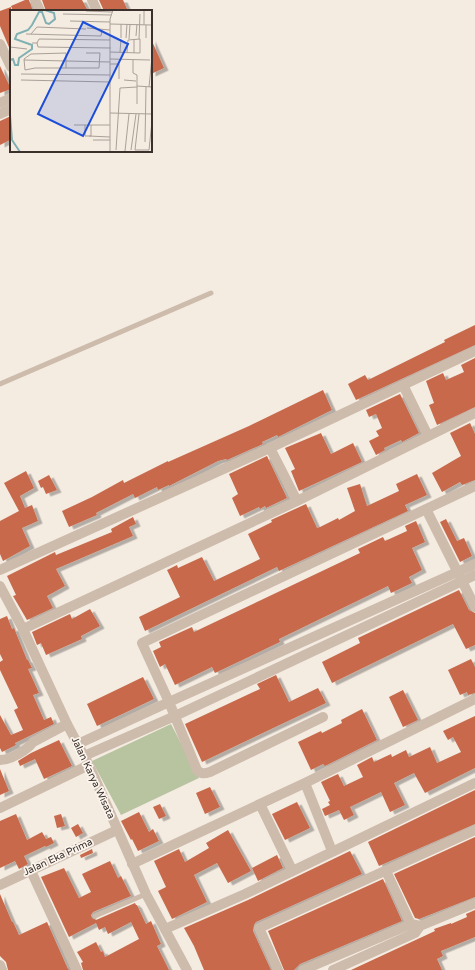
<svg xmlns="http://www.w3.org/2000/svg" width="475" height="970" viewBox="0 0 475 970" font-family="'Varela Round',sans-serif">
	<defs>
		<filter id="shadow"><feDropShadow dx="4.5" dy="2.5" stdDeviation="0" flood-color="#0004"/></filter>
	</defs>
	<rect width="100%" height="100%" fill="#f4ebe1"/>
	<path fill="#b8c4a0" d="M171,724l28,54 -78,37 -29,-54z"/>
	<path fill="#c8694b" filter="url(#shadow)" d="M25,0h4l4,11h-20l-2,-5z
		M42,0h40l6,11h-42z
		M99,0h24l5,11h-24z
		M11,7v45l-11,-26v-15z
		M151,39l13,29 -13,6z
		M0,66l11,23 -11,4z
		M11,116v20l-2,1 1,3 -10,5v-24z
		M475,325v20l-119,55 -8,-16 17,-9 3,5 77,-38 -1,-2z
		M475,358v49l-38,18 -8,-20 5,-2 -8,-22 17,-8 3,7 18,-8 -3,-7z
		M323,390l9,20 -54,27 -1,-2 -15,7 1,2 -36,16 -1,-1 -8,2 -49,25v-1l-11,5 -1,-3 -22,11 -2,-4 -37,19 1,2 -28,12 -7,-16 30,-14 31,-17 1,3 44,-22v1l81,-36z
		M400,394l19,39 -17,9 -1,-2 -17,8 1,2 -9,5 -7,-14 10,-5 -3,-5 6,-3 -6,-14 -7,3 -3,-7z
		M470,423l5,11v46l-13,5 -2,-3 -18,10 -10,-19 29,-17 -11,-23z
		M321,433l10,21 22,-11 9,19 -63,29 -8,-20 4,-2 -10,-21z
		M267,456l20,42 -21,10 -1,-2 -5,3 -1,-2 -19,9 -8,-18 6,-4 -9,-20z
		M26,471l8,17 -14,8 5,12 7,-3 6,16 -16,7 8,18 -27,15 -3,-7v-33l19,-10 -15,-28z
		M417,474l10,21 -22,10 3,6 -129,60 -2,-4 -132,64 -6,-14 41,-20 -13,-27 10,-5 1,3 24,-11 12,24 46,-22 -12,-25 24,-12 -1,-2 35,-16 11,24 3,-1 18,-9 1,2 16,-9 -8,-23 13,-4 7,22 32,-15 -3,-7z
		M49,475l8,15 -11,4 -3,-7 -2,1 -3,-7z
		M133,517l3,7 -7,3 4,9 -77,33 9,17 -18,10 6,12 -26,12 -14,-24 3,-1 -9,-19 48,-24 1,3 56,-23 -1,-3z
		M446,519l11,22 7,-3 8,18 -12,6 -20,-40z
		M416,521l9,21 -13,6 10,22 -13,7 3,6 -21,10 -3,-7 -109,53 1,3 -65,31 -3,-6 -37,18 -10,-21 -5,3 -7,-16 8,-4 -2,-5 33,-15 2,5 166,-79 -2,-4 25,-12 2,4 22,-10 -2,-5z
		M459,590l10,20 6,3v32l-9,4 -13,-25 -121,59 -10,-21 38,-19 -2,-5z
		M90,609l10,17 -19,10 1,3 -36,16 -5,-12 -4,2 -5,-13 38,-18 2,5z
		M7,616l5,13 2,-1 13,32h1l4,8 -4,1 11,24 -6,2 11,25 7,-3 3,7 -39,19 1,2 -14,7 -2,-4v-33l11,20 12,-5 -9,-20 4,-2 -18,-38v-8l3,-2 -3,-6v-35z
		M471,659l4,8v26l-7,2 -1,-3 -7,3 -12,-25z
		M276,675l13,27 29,-14 8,15 -124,59 -17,-38 75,-35 -3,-5z
		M143,677l11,22 -57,27 -10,-22z
		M403,690l15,30 -15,7 -14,-30z
		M362,709l15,31 -52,26 -2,-2 -12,6 -13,-28 23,-11 1,2 20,-10 -1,-3z
		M475,716v52l-50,25 -11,-20 -20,10 11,22 -15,7 -9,-20 -31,15 4,8 -10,5 -5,-10 -14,6 -3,-7 8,-4 -2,-3 2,-1 -9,-19 17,-8 6,12 19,-9 -6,-12 15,-8 2,5 17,-8 1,3 14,-7 3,7 21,-10 7,16 24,-11 -8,-15 -5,3 -5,-9z
		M59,740l13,26 -28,13 -9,-20 -15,7 -2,-5 13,-8z
		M0,769l9,22 -9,4z
		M210,787l10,20 -15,7 -9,-21z
		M475,790v34l-96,42 -11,-24z
		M297,802l13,26 -25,12 -13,-26z
		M160,804l6,12 -7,3 -6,-12z
		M139,812l10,20 4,-3 6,12 -21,10 -6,-12 -1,1 -10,-19z
		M16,814l11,26 15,-8 4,7 5,-2 3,6 -8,4 -1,-1 -21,10 4,8 -9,5 -4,-8 -15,7v-47z
		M61,814l4,12 -8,2 -3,-12z
		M78,824l5,9 -7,4 -5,-9z
		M228,830l23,41 -23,12 -11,-20 -23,12 13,27 -35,17 -14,-28 8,-4 -12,-26 25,-12 6,13 24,-14 -3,-5z
		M475,837v60l-56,22 -4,-1 -21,-44z
		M92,849l1,4 -12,5 -1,-3z
		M350,851l12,23 -106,48 -2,3 -1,6 18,39h-67l-10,-24 -10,-18 64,-28z
		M277,855l6,13 -25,13 -6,-13z
		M110,861l8,17 3,-2 10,20 -38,16 -2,3 1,3 4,2 39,-17 1,2h1l9,19 5,-3 10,23 -4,2 12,24h-86l-2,-7 2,-1 -6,-10 19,-10 5,10 2,-1 2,6 34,-18 -8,-17 -23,12 -3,-7 -6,3 -3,-7 -27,14 -28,-60 23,-9 15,30 12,-6 -9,-18z
		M383,879l19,42 -102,43 -6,6h-10l-16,-39z
		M0,894l12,28h1l6,13 28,-13 21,47 2,1h-62l-2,-8 -6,-6z
		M475,910v27l-34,14 2,5 -6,3 5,11h-91l84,-39 -1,-2 17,-6v1l16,-7 -1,-3z"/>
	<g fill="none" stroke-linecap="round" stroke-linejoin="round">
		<path stroke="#cdbbac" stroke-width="5" d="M0,384l211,-91
			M95,916l51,-22"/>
		<path stroke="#cdbbac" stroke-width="10" d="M35,0l5,11
			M92,0l5,11
			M0,44l11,23
			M0,103l11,-5
			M0,114l11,-5
			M403,385l25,51
			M270,448l27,53
			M426,509l49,98
			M0,570l270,-122 205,-97
			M23,629l274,-128 178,-88
			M323,717l-113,55c-6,2 -9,2 -13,-2l-28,-68 -27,-59 333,-157
			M78,744l91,-42 306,-138
			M84,756l91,-40 300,-141
			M0,760c11,0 27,-10 33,-18l34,-18
			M305,783l27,68
			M260,804l32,66
			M0,808l89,-43
			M132,864l173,-81 170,-84
			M31,871l46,99
			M386,871l27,58
			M0,885l117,-55
			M420,926l55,-23
			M165,929l80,-35 230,-111
			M0,965l2,5
			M278,970l-19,-42 216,-98
			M303,970l108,-46 9,2 -5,7 -82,37"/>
		<path stroke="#cdbbac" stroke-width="10" d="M0,586l23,43 44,95 22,41 57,129 41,76"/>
	</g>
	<g text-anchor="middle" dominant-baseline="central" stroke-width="3.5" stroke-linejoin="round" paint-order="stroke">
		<g font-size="10" fill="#3b302b" stroke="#fbf5ee">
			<text transform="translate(93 778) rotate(65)">Jalan Karya Wisata</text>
			<text transform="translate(58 857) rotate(-25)">Jalan Eka Prima</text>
		</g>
	</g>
	<g transform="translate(10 10)">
		<rect width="142" height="142" fill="#f4ebe1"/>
		<path fill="none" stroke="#7fb0b2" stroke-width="2" d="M0,50l3,-1 2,6h3l1,-7 13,-9v-4l-17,-6 2,-5 11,-4 4,-5 7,-13h3l4,11 3,1 6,-5 -1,-6 -9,-3M0,105l2,25 8,12"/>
		<path fill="none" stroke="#aaa098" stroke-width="1" d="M76,1l26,1M53,4l48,1M60,11l40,1M100,14l42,1M134,15v-14M77,18l23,2M16,24l75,2 1,-6M21,24l6,-7 49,2M126,26l1,-12M111,28v-14M116,28l1,-14M136,28v-13M119,29l1,-15M124,29v14M129,29l1,-25M22,33h5l2,-4 71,1M27,33l1,4 73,1M0,37l17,2M100,42l30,1v-14l-12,1 -1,12M110,42l1,-13M100,49l40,1M14,50l86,2M123,50v13l4,2v29M100,54h9v15M56,58v-15l-35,1 -7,5 1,11 10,-2h64l1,-15h-14M11,64l89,1M11,70l89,2M114,70l12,1M127,76l15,1M139,77l3,-30M100,103l42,1M129,104l-4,36h14l3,-29M64,115h36M75,115v11h6v-11M79,126l21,1M83,130h17M135,132l1,-55M106,140l4,-62 17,-1M121,140l5,-36M115,141l4,-37M100,142v-133l3,-9"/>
		<path fill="#1d4ed8" fill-opacity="0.15" stroke="#1d4ed8" stroke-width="2" d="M73,12l45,22 -45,92 -45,-22z"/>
		<rect width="142" height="142" fill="none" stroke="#3b302b" stroke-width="2"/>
	</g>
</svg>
